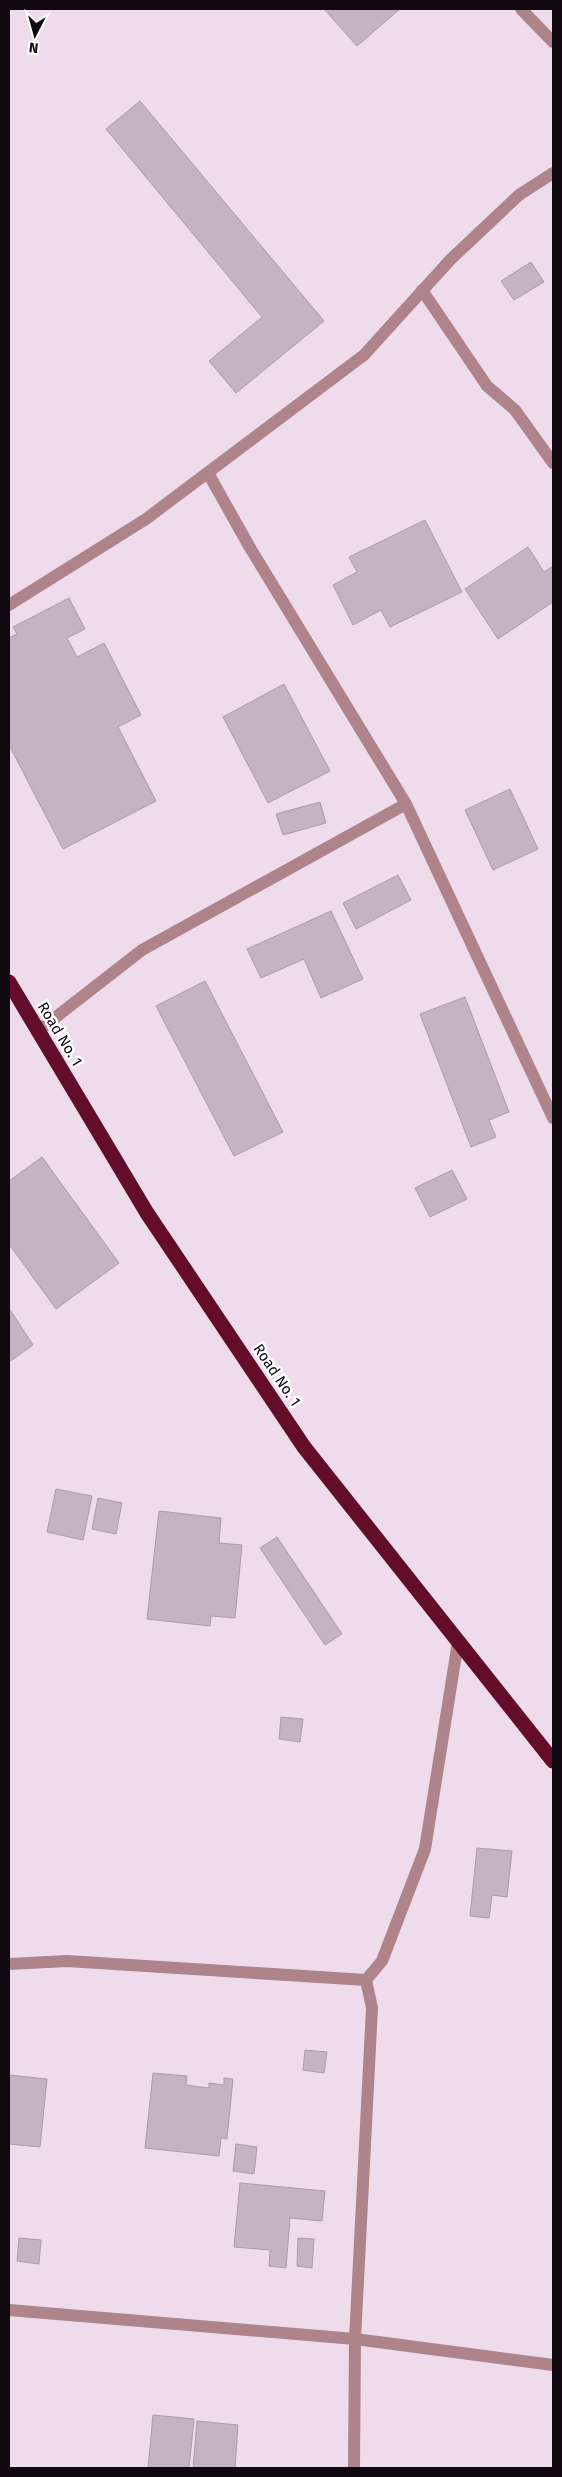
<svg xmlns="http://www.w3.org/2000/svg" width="562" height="2477" viewBox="0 0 562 2477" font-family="'Fira Sans',sans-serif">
	<rect width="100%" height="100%" fill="#eedced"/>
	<path fill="#c4b3c4" stroke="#ac9bab" d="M324,9h76l-43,37z
		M140,101l184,220 -88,72 -27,-32 53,-44 -156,-188z
		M531,262l13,20 -30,18 -13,-19z
		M425,520l37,72 -72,35 -9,-17 -28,15 -20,-40 24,-13 -8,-15z
		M528,547l16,25 9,-6v36l-55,37 -33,-50z
		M69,598l16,31 -18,9 10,19 27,-14 37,72 -23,12 38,74 -93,48 -54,-104v-107l8,-4 -4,-7z
		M284,684l46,87 -62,32 -45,-86z
		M510,789l28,60 -45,21 -28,-60z
		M320,802l6,21 -43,12 -7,-21z
		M398,875l13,25 -55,29 -13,-26z
		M331,911l32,68 -42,19 -17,-39 -43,19 -14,-29z
		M205,981l78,151 -49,24 -78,-150z
		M465,997l44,115 -20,8 7,17 -25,10 -51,-133z
		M42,1157l77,106 -63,46 -47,-65v-63z
		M452,1170l15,29 -37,18 -15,-29z
		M9,1308l24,37 -24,17z
		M56,1489l36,7 -9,44 -36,-8z
		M98,1498l24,5 -6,31 -24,-5z
		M159,1511l62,7 -2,25 23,2 -7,73 -24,-2 -1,10 -63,-7z
		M277,1537l65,97 -17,11 -65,-97z
		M281,1717l22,2 -3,23 -21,-3z
		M477,1848l35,3 -5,46 -15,-2 -3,23 -19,-2z
		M305,2050l22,2 -3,21 -21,-3z
		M153,2073l34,3 -1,9 23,3v-5l15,2v-7l9,1 -6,60 -6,-1 -2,18 -74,-8z
		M9,2075l38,4 -7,68 -31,-3z
		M236,2144l21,3 -3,27 -21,-3z
		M240,2183l85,8 -3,30 -32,-3 -4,50 -17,-2 1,-16 -36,-3z
		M19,2238l22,2 -2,24 -22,-3z
		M298,2238l16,1 -2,29 -15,-2z
		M153,2415l41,4 -5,49h-41z
		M197,2421l41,4 -3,43h-42z"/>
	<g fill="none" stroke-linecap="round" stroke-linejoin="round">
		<path stroke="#ae8389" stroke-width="12" d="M521,9l32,33
			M422,290l65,96 28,24 38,53
			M208,473l41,73 157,258 147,314
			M9,605l137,-86 218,-164 87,-96 68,-64 34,-22
			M38,1031l104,-81 264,-146
			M9,1964l58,-3 299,19
			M366,1980l16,-19 43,-112 33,-207
			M9,2310l346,29 198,26
			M354,2468l1,-129 17,-331 -6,-28"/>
		<path stroke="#640d2a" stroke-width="15" d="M9,982l138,231 157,234 249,314"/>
	</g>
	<g text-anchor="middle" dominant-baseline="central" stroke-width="5" stroke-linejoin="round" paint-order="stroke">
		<g font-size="15" fill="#0f090f" stroke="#fff">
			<text transform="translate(60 1034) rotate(59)">Road No. 1</text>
			<text transform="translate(277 1375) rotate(56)">Road No. 1</text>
		</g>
	</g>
	<rect width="562" height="2477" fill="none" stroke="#0f090f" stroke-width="20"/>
	<g transform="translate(35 35) rotate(186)" stroke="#ffffff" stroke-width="4" paint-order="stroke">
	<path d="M0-4L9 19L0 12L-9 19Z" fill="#0f090f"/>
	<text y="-8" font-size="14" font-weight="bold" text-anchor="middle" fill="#0f090f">N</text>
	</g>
</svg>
